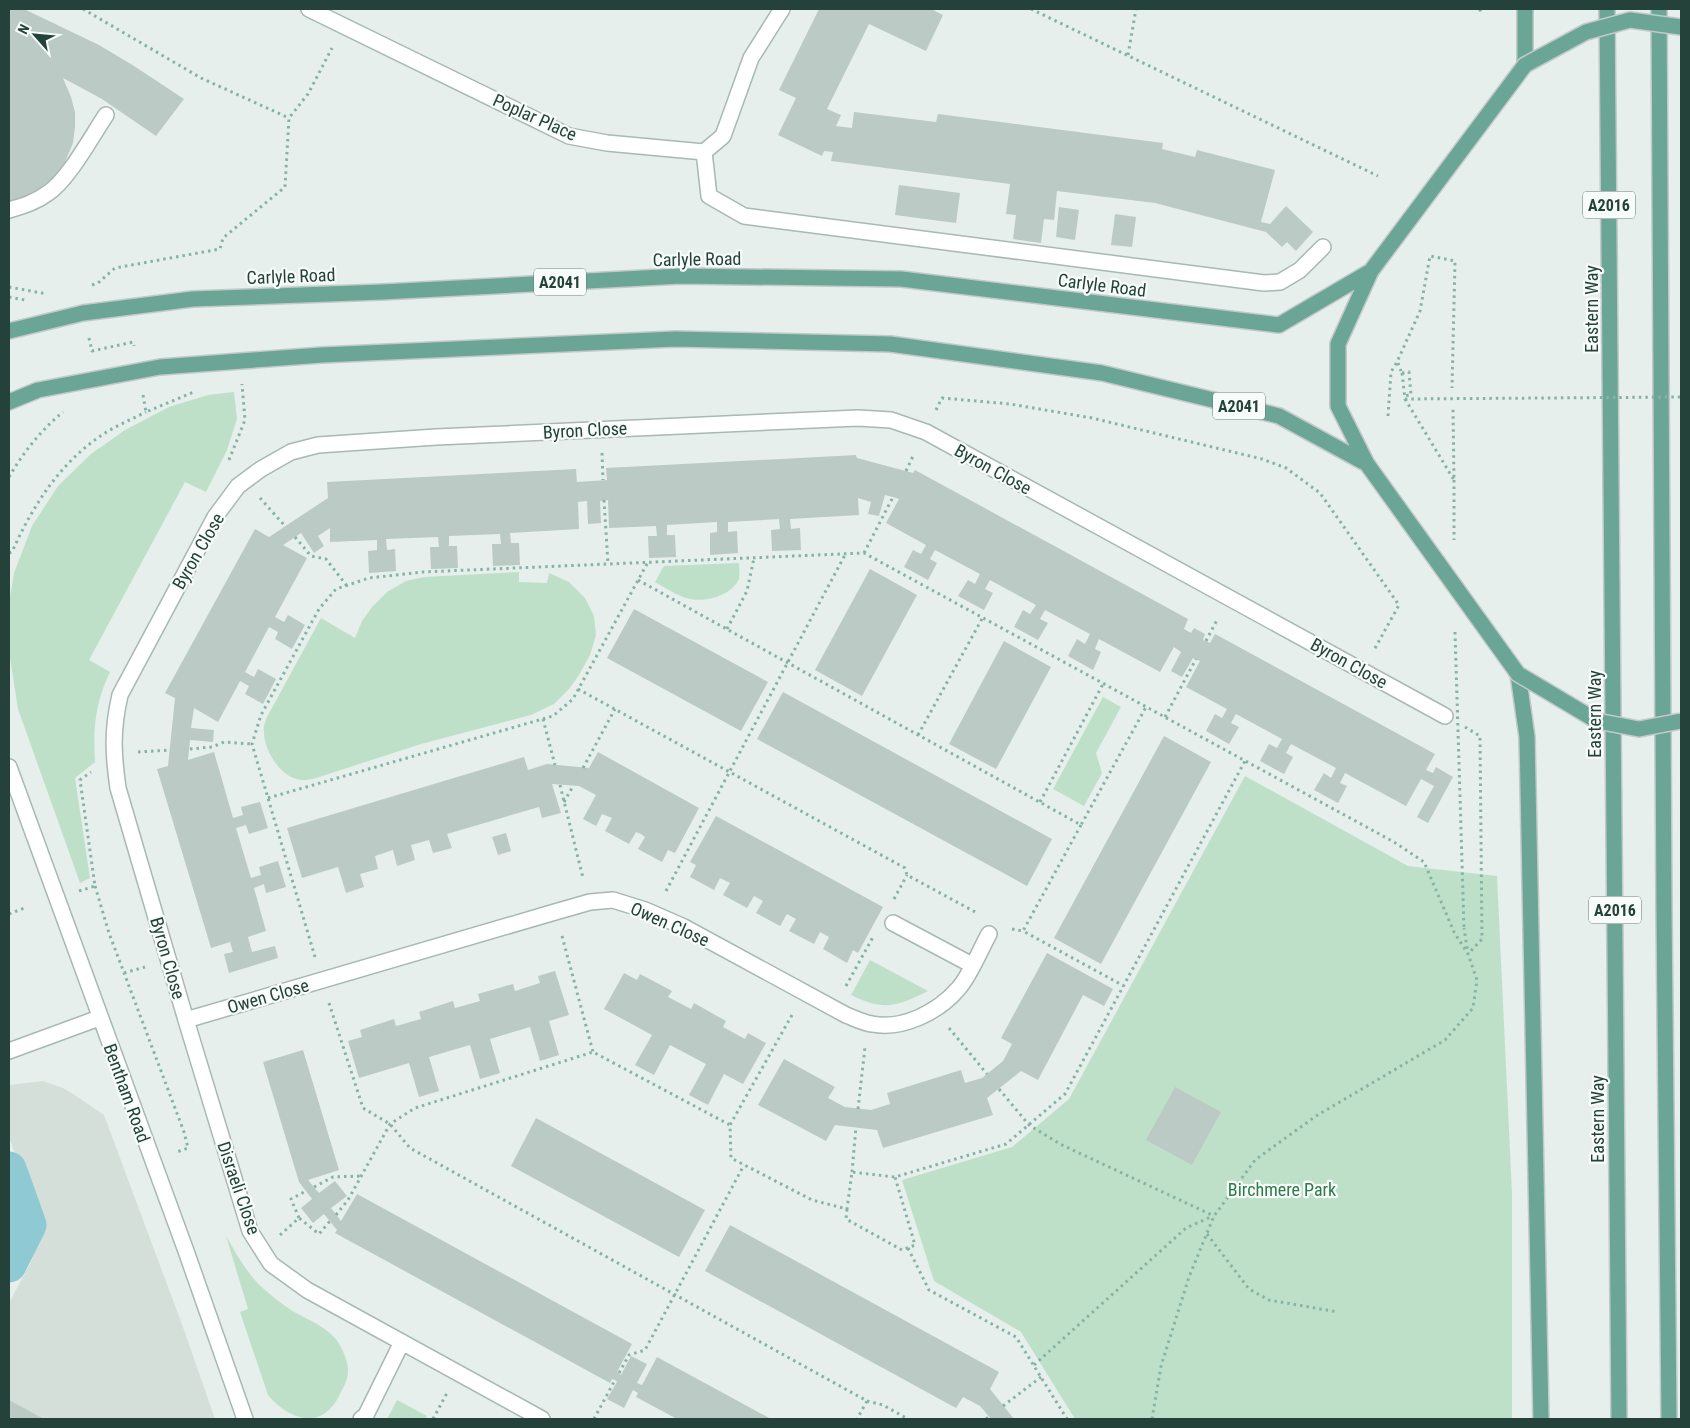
<svg xmlns="http://www.w3.org/2000/svg" width="1690" height="1428" viewBox="0 0 1690 1428" font-family="'Roboto Condensed',sans-serif">
	<rect width="100%" height="100%" fill="#e6efeb"/>
	<path fill="#d4dfda" d="M43,1081l20,7 10,6 31,21 80,215 31,89h-206v-116l23,-43 4,-14v-16l-4,-29 -23,-64v-52z"/>
	<path fill="#bfe0c8" d="M234,392l3,27 -10,31 -21,42 -21,-10 -96,178 21,12c-15,31 -17,56 -15,90l-20,16 15,100 -10,5 -62,-174 -9,-58v-48l5,-30 18,-47 26,-40 33,-32 34,-24 44,-23 39,-12z
		M739,563c0,5 1,12 0,16 -9,19 -39,25 -56,18 -10,-4 -19,-10 -28,-15l9,-16z
		M519,572v10l28,1 2,-10 20,9 16,16 9,18 2,19 -6,20 -11,20 -10,14 -15,15 -23,11 -110,29 -108,35c-4,0 -9,2 -12,1 -20,-2 -37,-29 -37,-48 -1,-4 1,-10 3,-15l54,-99 34,20 7,-17 10,-14 15,-15 19,-11 18,-4z
		M1103,697l18,10 -25,46 6,20 -18,33 -31,-17z
		M1245,776l163,90 89,10 15,317v226h-437l-54,-87 -87,-51 -32,-101 110,-33 57,-48z
		M870,960l58,31c-32,16 -45,20 -77,4z
		M226,1236c11,19 21,38 38,53 8,7 18,15 27,21 26,15 48,20 56,53 3,10 -1,20 -6,29 -4,9 -10,18 -19,23 -19,10 -42,-5 -54,-20l-28,-83 8,-3z
		M397,1400l30,16 -2,3h-38z"/>
	<g fill="none" stroke-linecap="round" stroke-linejoin="round">
		<path stroke="#8ec9d4" stroke-width="35" d="M9,1169l20,56 -20,40"/>
	</g>
	<path fill="#bbcac4" d="M9,9h15l75,36 35,21 50,33 -28,37 -54,-37 -39,-21 8,19 4,15v15l-2,16 -8,19 -11,15 -14,11 -15,9 -16,4z
		M819,9h112l12,6 -17,36 -57,-27 -42,85 14,6 -5,11 16,2 2,-16 82,10 2,-8 225,29 -1,6 33,8 2,-7 78,20 -14,52 9,2 16,-18 27,26 -17,19 -9,-9 -5,5 -16,-15 -111,-29 -98,-12 -3,29 -10,-1 -3,24 -28,-4 3,-24 -10,-1 4,-30 -179,-23 2,-9 -9,-1 -2,5 -44,-21 18,-37 -17,-8z
		M899,185l61,8 -4,30 -61,-8z
		M1059,207l20,3 -4,30 -19,-3z
		M1115,214l21,3 -4,30 -21,-2z
		M856,455l1,3 56,15 2,-3 273,149 -4,10 7,4 3,-5 11,6 -2,6 7,3 5,-9 220,120 -9,16 7,3 3,-6 17,10 -25,46 -11,-6 17,-31 -13,-7 -15,27 -61,-33 -5,10 7,3 -9,17 -24,-13 10,-17 7,5 5,-10 -45,-24 -5,9 7,4 -9,17 -24,-13 9,-17 8,4 5,-9 -46,-25 -5,9 8,4 -10,17 -23,-13 9,-17 7,4 5,-9 -41,-22 14,-26 -7,-3 -11,19 -11,-6 10,-19 -7,-5 -14,25 -61,-33 -4,10 6,3 -8,18 -25,-14 9,-17 8,5 5,-10 -45,-24 -5,9 8,4 -10,17 -24,-13 9,-17 7,4 6,-9 -46,-25 -5,9 8,4 -9,17 -26,-14 10,-16 7,4 5,-10 -45,-24 -5,9 7,4 -9,17 -24,-13 9,-17 8,4 5,-9 -40,-22 13,-24 -6,-2 -8,-2 -6,21 -11,-2 3,-12 -13,-4 1,17 -69,4 1,10 9,-1 1,22 -29,1 -1,-21 9,-1 -1,-10 -51,3v10l9,-1 1,22 -28,2v-22l7,-1v-10l-50,3v10h8l1,22 -27,1 -1,-22h9l-1,-10 -47,2 -1,-28 -8,1 1,22 -13,1 -1,-23 -9,1 1,27 -69,4 1,10h8l1,22 -27,1 -1,-22h9l-1,-10 -51,2v10h8l1,22 -27,1 -1,-22h9l-1,-10 -52,2 1,11 8,-1 1,22 -27,2 -1,-22 9,-1v-10l-47,2v-14l-12,8 6,10 -10,7 -13,-20 -18,12 24,13 -32,59 9,5 4,-7 17,10 -13,24 -17,-10 3,-7 -9,-5 -24,45 9,5 4,-8 18,10 -13,25 -18,-10 4,-8 -9,-5 -22,41 -24,-14 -3,20 23,2 -1,12 -23,-2 -2,20 26,-8 19,66 10,-3 -2,-8 19,-5 8,26 -19,6 -3,-9 -10,3 15,50 10,-3 -2,-8 19,-6 8,26 -20,6 -2,-9 -10,4 12,43 -18,6 4,15 23,-6 3,12 -49,15 -5,-19 9,-2 -3,-10 -19,6 -54,-179 11,-3 7,-68 -10,-5 90,-164 14,8 59,-39 -1,-16 249,-13 1,13 30,-2 -1,-12z
		M870,569l47,26 -55,101 -47,-26z
		M634,609l134,73 -27,49 -134,-73z
		M1004,641l47,26 -55,102 -47,-25z
		M783,692l269,147 -25,47 -270,-147z
		M1164,736l47,26 -110,202 -47,-26z
		M598,752l101,56 -24,45 -7,-3 -6,12 -24,-13 7,-12 -4,-3 -5,-2 -7,12 -24,-13 7,-13 -10,-4 -6,12 -13,-7 13,-24 -17,-9 -27,-2 9,29 -19,5 -3,-11 -92,27 5,14 -19,5 -4,-13 -18,5 4,15 -18,6 -4,-16 -18,6 3,13 -18,5 4,13 -18,6 -8,-26 -36,11 -15,-50 237,-71 4,13 19,-6 42,4z
		M716,816l167,91 -25,46 -5,-3 -6,13 -24,-14 6,-12 -9,-5 -6,12 -25,-13 7,-12 -9,-5 -7,12 -24,-13 7,-12 -9,-5 -7,12 -24,-13 7,-12 -10,-5 -6,12 -24,-13 6,-12 -6,-3z
		M506,833l5,18 -13,4 -6,-18z
		M1047,953l66,36 -9,17 -21,-11 -45,85 -17,-9 -34,27 6,17 -110,33 -6,-18 -42,-5 -9,16 -68,-36 26,-46 51,28 -7,11 17,9 26,3 19,-6 -3,-11 74,-23 4,13 17,-5 21,-17 9,-17 -11,-6z
		M555,971l14,44 -20,6 10,34 -19,6 -10,-34 -40,12 10,34 -20,6 -10,-34 -41,12 10,34 -20,6 -10,-34 -50,15 -11,-37 14,-4 -2,-7 34,-11 2,7 25,-7 -2,-7 34,-11 2,7 25,-7 -2,-7 35,-10 2,7 25,-8 -2,-7z
		M624,973l13,7 3,-6 32,17 -4,6 23,12 3,-6 32,18 -3,6 22,12 3,-6 18,10 -23,41 -19,-10 -16,31 -19,-10 17,-31 -36,-19 -16,30 -19,-10 17,-30 -48,-26z
		M303,1050l36,120 -31,10 11,13 16,-12 12,15 -16,12 10,13 16,-27 275,150 -15,28 4,3 10,-19 16,8 -10,19 5,2 15,-28 114,62h-94l-41,-22 2,-4 -5,-3 -9,18 -17,-9 10,-17 -2,-2 -3,-1 -2,4 -275,-150 2,-3 -13,-16 -11,9 -12,-15 11,-9 -13,-17 -36,-120z
		M1175,1087l46,25 -29,53 -46,-25z
		M536,1118l169,92 -26,47 -168,-91z
		M730,1225l269,147 -9,17 24,30h-23l-11,-13 -17,-9 -7,11 -251,-137z
		M9,1400l35,19h-35z"/>
	<g fill="none" stroke-linecap="round" stroke-linejoin="round">
		<g stroke="#a8b8b2" stroke-width="18">
			<path id="minor" d="M309,9l260,127 38,7 97,9 19,-16 28,-78 31,-49
				M704,152l5,44 35,20 520,67 16,-1 20,-12 23,-23
				M9,210c14,-4 27,-8 39,-17 20,-13 44,-57 58,-78
				M9,767l177,484 59,168
				M893,923l79,42
				M186,1020l369,-108 35,-10 23,-2 32,10 39,17 162,88c8,3 17,8 26,9 31,6 66,-12 86,-35 12,-13 22,-39 31,-55
				M9,1051l90,-33
				M361,1419l5,-4 36,-73
				M542,1419l-235,-129 -36,-26 -21,-33 -64,-211 -68,-232c-5,-35 -6,-58 2,-93l95,-178 23,-31 23,-17 30,-17 27,-7 118,-8 422,-19 33,2 35,12 519,284"/>
		</g>
		<g stroke="#c2cac8" stroke-width="18">
			<path id="major" d="M1525,9v56
				M1607,9l12,1410
				M1659,9l5,902 5,508
				M9,331l74,-18 110,-14 189,-7 299,-16 220,3 378,46 92,-54
				M9,402l29,-12 122,-23 162,-12 353,-16 215,5 212,29 177,43 88,48
				M1367,464l-29,-58v-62l33,-73
				M1518,674l9,63 14,682"/>
		</g>
		<path stroke="#86b3a5" stroke-width="3" stroke-dasharray="2.5 4" stroke-linecap="butt" d="M83,9l118,69 88,40
			M1031,9l347,167
			M1480,9l1,6
			M1128,55l8,-46
			M92,285l6,-2 17,-15 105,-19 3,-11 62,-51 4,-69 19,-24 24,-46
			M9,287l38,7
			M9,297l16,3
			M89,338l3,13 41,-9 1,4
			M1398,363l3,8
			M1402,373l7,-1 2,23 -8,1
			M143,395l3,17 50,-21
			M1405,399l49,81 -1,-72
			M936,410l6,-12 68,6 82,14 170,41 24,9 34,25 79,112 -25,45
			M1388,416l3,-44 6,-10 23,-51 10,-55 25,5 -3,127
			M602,453l1,27
			M229,460l16,-40 -3,-36
			M906,471l8,-17
			M9,477c14,-24 32,-47 54,-65
			M260,498l25,28
			M604,500l4,64
			M295,537l16,19 15,3 21,27
			M9,553l3,-1c21,-47 49,-91 93,-119 13,-8 27,-14 41,-21
			M864,553l29,-56
			M638,580l443,245 65,-118
			M727,629l20,-38 7,-33
			M1206,641l11,-21
			M578,689l327,179 2,7 70,38
			M1165,717l31,-58
			M543,719l12,46
			M1465,727l15,9 2,203 -14,15
			M918,735l65,-118
			M190,749l22,-2 12,-5 28,2
			M138,752l32,-2
			M583,768l32,-59
			M560,785l23,93
			M268,798l285,-82 20,-17 75,-137
			M564,802l9,-16
			M1040,802l63,-118
			M1081,825l-58,106 101,55
			M95,886l14,47 75,199 4,16 -11,4
			M79,891l16,-5 -15,-106 11,-8
			M666,891l180,-338
			M894,899l13,-24
			M9,914l18,-7
			M1012,929l11,2
			M562,936l31,116
			M315,957l-63,-213 9,-29 58,-106 17,-20 33,-11 53,-6 442,-19 530,289 30,20 30,70 14,22
			M124,973l21,-6
			M846,986l27,-49
			M329,1003l34,105 27,16 20,24 457,253 -10,18
			M792,1015l-62,110 1,33 81,42 35,9 5,-37 43,5 111,-33 59,-50 180,-333
			M949,1028l38,46
			M999,1089l30,36 31,19 154,72
			M858,1109l7,-62
			M852,1172l4,-45
			M314,1187l19,-10 29,-1
			M847,1209l-1,10 56,31 13,-5 -20,-68
			M336,1215l12,-15 42,-76 25,-16 178,-56 137,73
			M299,1218l-8,-19 15,-8
			M1207,1234l42,55 20,11 69,12
			M280,1235l19,-17 20,16 11,-13
			M908,1248l21,42 87,47 51,82
			M1034,1365l152,-137 27,-12
			M619,1373l10,-18 16,-5 99,-185
			M867,1401l16,4 25,14
			M1003,1406l38,-29
			M433,1419l14,-26
			M594,1419l21,-39
			M986,1419l3,-2
			M1152,1419l9,-53 28,-89 25,-61 41,-56 61,-44 129,-76 28,-32 4,-28 -9,-26 -4,-26"/>
		<use href="#minor" stroke="#fff" stroke-width="15"/>
		<use href="#major" stroke="#6aa596" stroke-width="15"/>
		<g stroke="#c2cac8" stroke-width="18" stroke-linecap="butt">
			<path id="major-bridge" d="M1371,271l154,-206 61,-33 44,-12 51,7
				M1367,464l151,210 79,47 42,8 42,-8"/>
		</g>
		<path stroke="#86b3a5" stroke-width="3" stroke-dasharray="2.5 4" stroke-linecap="butt" d="M1402,373l3,26 276,-2
			M1454,480v60
			M1455,632l9,296"/>
		<use href="#major-bridge" stroke="#6aa596" stroke-width="15"/>
	</g>
	<g text-anchor="middle" dominant-baseline="central" stroke-width="4.5" stroke-linejoin="round" paint-order="stroke">
		<g fill="#f7fbf9" stroke="#637a73" stroke-width="1">
			<rect x="1583" y="191.5" width="52" height="27" rx="4"/>
			<rect x="534" y="268.5" width="52" height="27" rx="4"/>
			<rect x="1213" y="392.5" width="52" height="27" rx="4"/>
			<rect x="1589" y="896.5" width="52" height="27" rx="4"/>
		</g>
		<g font-size="16" font-weight="bold" fill="#24423a">
			<text x="1609" y="205">A2016</text>
			<text x="560" y="282">A2041</text>
			<text x="1239" y="406">A2041</text>
			<text x="1615" y="910">A2016</text>
		</g>
		<g font-size="18" fill="#24423a" stroke="#f7fbf9">
			<text transform="translate(535 117) rotate(24)">Poplar Place</text>
			<text transform="translate(697 259) rotate(-1)">Carlyle Road</text>
			<text transform="translate(291 276) rotate(-2)">Carlyle Road</text>
			<text transform="translate(1102 285) rotate(7)">Carlyle Road</text>
			<text transform="translate(1591 309) rotate(-90)">Eastern Way</text>
			<text transform="translate(585 430) rotate(-3)">Byron Close</text>
			<text transform="translate(993 469) rotate(29)">Byron Close</text>
			<text transform="translate(198 551) rotate(-60)">Byron Close</text>
			<text transform="translate(1349 663) rotate(29)">Byron Close</text>
			<text transform="translate(1594 714) rotate(-90)">Eastern Way</text>
			<text transform="translate(670 924) rotate(24)">Owen Close</text>
			<text transform="translate(168 958) rotate(74)">Byron Close</text>
			<text transform="translate(268 996) rotate(-16)">Owen Close</text>
			<text transform="translate(127 1093) rotate(70)">Bentham Road</text>
			<text transform="translate(1597 1119) rotate(-90)">Eastern Way</text>
			<text transform="translate(239 1188) rotate(71)">Disraeli Close</text>
		</g>
		<g font-size="18" fill="#2d7a4b" stroke="#f7fbf9">
			<text x="1282" y="1189">Birchmere Park</text>
		</g>
	</g>
	<rect width="1690" height="1428" fill="none" stroke="#24423a" stroke-width="20"/>
	<g transform="translate(35 35) rotate(297)" stroke="#f7fbf9" stroke-width="4" paint-order="stroke">
	<path d="M0-4L9 19L0 12L-9 19Z" fill="#24423a"/>
	<text y="-8" font-size="14" font-weight="bold" text-anchor="middle" fill="#24423a">N</text>
	</g>
</svg>
